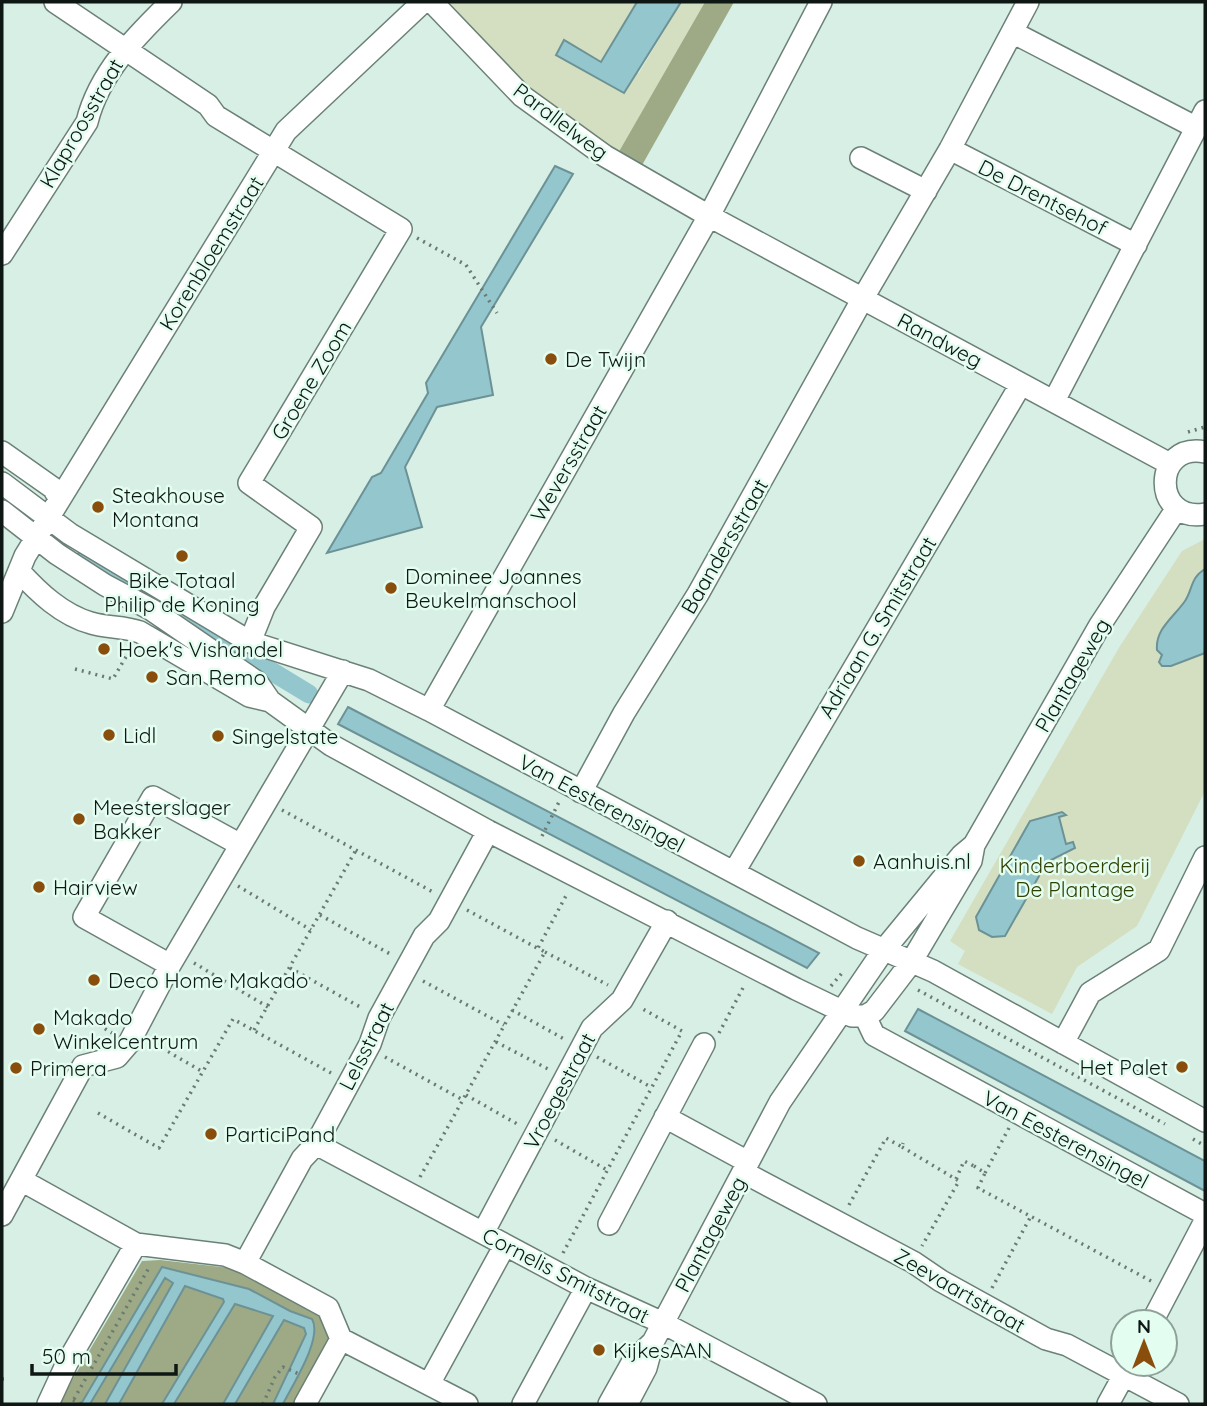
<svg xmlns="http://www.w3.org/2000/svg" width="1207" height="1406" viewBox="0 0 1207 1406" font-family="Quicksand,sans-serif">
	<rect width="100%" height="100%" fill="#d7efe4"/>
	<path fill="#d3dfc0" d="M449,2h188l-36,60 -37,-22 -8,15 83,18 42,-71h24l-88,153 -107,-79z
		M1205,539v252l-68,135 -60,41 -25,47 -94,-50 7,-13 -15,-10 170,-295 62,-95z"/>
	<path fill="#9daa85" d="M705,2h29l-93,165 -24,-12z
		M160,1260l70,8 107,57 -44,79h-235l84,-143z"/>
	<path fill="#94c6ce" stroke="#6c9296" stroke-width="2" d="M637,2h44l-57,91 -68,-38 8,-15 37,22z
		M555,166l18,8 -92,153 12,68 -56,12 -32,60 17,60 -95,26 45,-76 9,-4 47,-80 -2,-10z
		M81,549l76,46 -5,7 -75,-46z
		M1205,569v84l-34,13h-9l-3,-4 3,-7 -5,-5c-2,-21 17,-33 28,-49 8,-12 5,-23 20,-32z
		M176,607l97,59 -5,7 -96,-59z
		M348,707l471,246 -12,15 -469,-244z
		M1062,812l4,3 -7,2 7,27 7,-2 2,6 -28,14 -42,74 -13,1 -13,-7 -3,-13 54,-96z
		M918,1009l287,152v30l-300,-160z
		M162,1267l87,22 41,22 22,8c11,19 -19,65 -29,85h-10l33,-70 -2,-6 -20,-8 -49,84h-12l50,-88 -38,-12 -61,100h-12l62,-102 -1,-3 -38,-13 -66,118h-14l68,-121 -8,-5 -75,126h-9z"/>
	<g fill="none" stroke-linecap="round" stroke-linejoin="round">
		<path stroke="#94c6ce" stroke-width="19" d="M132,585l64,40
			M248,657l61,37"/>
		<g stroke="#6b8177" stroke-width="24">
			<path id="minor" d="M55,2l153,103 8,11 185,113 -152,254 62,44 -47,80 -14,35
				M432,2l90,94 83,60 104,60 461,248
				M1012,32l185,96
				M950,149l186,96
				M861,158l65,33
				M2,254l85,-132c12,-49 49,-86 84,-120
				M1054,401l151,-290
				M2,452l51,36 7,11
				M1205,452c-53,-10 -53,71 0,62
				M2,483l68,51 180,108 119,38 60,30 428,228 76,33 272,150
				M2,511l55,43 48,31 47,25 105,72 13,19 61,44 157,86 308,158 56,27h13
				M19,571c19,21 43,44 72,52 16,5 32,3 49,9l109,64 21,5
				M2,612l23,-56 261,-425 137,-129
				M429,710l280,-494 112,-214
				M581,792l43,-79 74,-119 165,-296 87,-149 78,-147
				M734,872l287,-488
				M170,965l-86,-48 69,-120 86,47
				M865,1016l9,-5 36,-47 61,-103 3,-16 126,-220 77,-117
				M865,1016l9,19 331,179
				M1063,1043l27,-50 69,-43 46,-93
				M665,1117l83,45
				M316,1144l270,144 77,35 153,81
				M743,1172l170,90 28,19 105,58 21,6 111,59
				M21,1180l115,64 89,11 20,8 83,45 13,31 126,65
				M2,1215l81,-149 34,-9 12,-14 41,-78 173,-294
				M609,1224l95,-180
				M483,1233l109,-205 30,-28 45,-79
				M245,1263l57,-104 14,-15 54,-100 9,-26 45,-82 15,-15 49,-90
				M1152,1322l53,-101
				M429,1384l76,-139
				M48,1404l19,-41 69,-119
				M305,1404l36,-65
				M523,1404l63,-116
				M609,1404l24,-43 20,-19
				M627,1404l19,-36 7,-26 127,-240 103,-151 79,-96 12,-10
				M1108,1404l22,-40"/>
		</g>
		<path stroke="#6a7a73" stroke-width="3.5" stroke-dasharray="2 5" stroke-linecap="butt" d="M417,238l49,27 31,48
			M1188,432l17,-5
			M75,669l38,10 18,-31
			M282,810l151,82
			M542,836l17,-34
			M238,886l73,44
			M467,910l70,38
			M320,915l72,40
			M545,952l63,33
			M194,963l74,44
			M290,968l72,40
			M423,981l81,44
			M831,986l11,-13
			M918,990l247,134
			M512,1010l54,30
			M81,1014l31,19
			M254,1030l102,-180
			M719,1033l26,-49
			M150,1041l53,31
			M496,1042l54,28
			M385,1057l78,43
			M597,1057l54,30
			M466,1095l53,30
			M98,1113l61,35 74,-129 98,54
			M1193,1139l12,7
			M555,1140l52,30
			M902,1147l57,34 -37,65
			M974,1166l11,7 -7,15 175,94
			M985,1173l24,-45
			M420,1177l125,-225 -7,-4 30,-56
			M956,1179l8,-18 10,5 1,-4
			M849,1205l37,-67 16,9 1,-4
			M563,1253l119,-222 -41,-23
			M992,1288l39,-72
			M2,1379h4
			M74,1399l76,-133
			M73,1400l8,4
			M263,1404l12,-27 8,-10 16,7"/>
		<use href="#minor" stroke="#fff" stroke-width="21"/>
	</g>
	<g fill="#8a4e0c" stroke="#e4fdf1" stroke-width="2.5">
		<circle cx="551" cy="359" r="7"/>
		<circle cx="98" cy="507" r="7"/>
		<circle cx="182" cy="556" r="7"/>
		<circle cx="391" cy="588" r="7"/>
		<circle cx="104" cy="649" r="7"/>
		<circle cx="152" cy="677" r="7"/>
		<circle cx="109" cy="735" r="7"/>
		<circle cx="218" cy="736" r="7"/>
		<circle cx="79" cy="819" r="7"/>
		<circle cx="859" cy="861" r="7"/>
		<circle cx="39" cy="887" r="7"/>
		<circle cx="94" cy="980" r="7"/>
		<circle cx="39" cy="1029" r="7"/>
		<circle cx="1182" cy="1067" r="7"/>
		<circle cx="16" cy="1068" r="7"/>
		<circle cx="211" cy="1134" r="7"/>
		<circle cx="599" cy="1350" r="7"/>
	</g>
	<g text-anchor="middle" dominant-baseline="central" stroke-width="5" stroke-linejoin="round" paint-order="stroke">
		<g font-size="21" fill="#0e1713" stroke="#e4fdf1">
			<text transform="translate(561 121) rotate(37)">Parallelweg</text>
			<text transform="translate(81 123) rotate(-60)">Klaproosstraat</text>
			<text transform="translate(1043 197) rotate(27)">De Drentsehof</text>
			<text transform="translate(211 253) rotate(-58)">Korenbloemstraat</text>
			<text transform="translate(940 340) rotate(28)">Randweg</text>
			<text transform="translate(311 380) rotate(-59)">Groene Zoom</text>
			<text transform="translate(568 463) rotate(-60)">Weversstraat</text>
			<text transform="translate(724 546) rotate(-60)">Baandersstraat</text>
			<text transform="translate(877 627) rotate(-59)">Adriaan G. Smitstraat</text>
			<text transform="translate(1072 675) rotate(-60)">Plantageweg</text>
			<text transform="translate(602 803) rotate(28)">Van Eesterensingel</text>
			<text transform="translate(366 1046) rotate(-63)">Lelsstraat</text>
			<text transform="translate(559 1091) rotate(-62)">Vroegestraat</text>
			<text transform="translate(1066 1139) rotate(28)">Van Eesterensingel</text>
			<text transform="translate(710 1234) rotate(-62)">Plantageweg</text>
			<text transform="translate(566 1275) rotate(27)">Cornelis Smitstraat</text>
			<text transform="translate(960 1290) rotate(30)">Zeevaartstraat</text>
		</g>
		<g font-size="21" fill="#0e1713" stroke="#e4fdf1" text-anchor="start">
			<text x="565" y="359">De Twijn</text>
			<text x="112" y="495">Steakhouse<tspan x="112" dy="24">Montana</tspan></text>
			<text x="405" y="576">Dominee Joannes<tspan x="405" dy="24">Beukelmanschool</tspan></text>
			<text x="182" y="580" text-anchor="middle">Bike Totaal<tspan x="182" dy="24">Philip de Koning</tspan></text>
			<text x="118" y="649">Hoek's Vishandel</text>
			<text x="166" y="677">San Remo</text>
			<text x="123" y="735">Lidl</text>
			<text x="232" y="736">Singelstate</text>
			<text x="93" y="807">Meesterslager<tspan x="93" dy="24">Bakker</tspan></text>
			<text x="873" y="861">Aanhuis.nl</text>
			<text x="53" y="887">Hairview</text>
			<text x="108" y="980">Deco Home Makado</text>
			<text x="53" y="1017">Makado<tspan x="53" dy="24">Winkelcentrum</tspan></text>
			<text x="1168" y="1067" text-anchor="end">Het Palet</text>
			<text x="30" y="1068">Primera</text>
			<text x="225" y="1134">ParticiPand</text>
			<text x="613" y="1350">KijkesAAN</text>
		</g>
		<g font-size="21" fill="#314002" stroke="#e4fdf1">
			<text x="1075" y="865">Kinderboerderij<tspan x="1075" dy="24">De Plantage</tspan></text>
		</g>
	</g>
	<rect width="1207" height="1406" fill="none" stroke="#0e1713" stroke-width="7"/>
	<g transform="translate(1144 1343)"><circle r="33" fill="#e4fdf1" stroke="#8ea198" stroke-width="2"/>
	<path d="M0-5L12 26L0 18L-12 26Z" fill="#8a4e0c"/>
	<text y="-10" font-size="19" font-weight="bold" text-anchor="middle" fill="#0e1713">N</text>
	</g>
	<path d="M32 1364v10h144v-10" fill="none" stroke="#0e1713" stroke-width="3.5"/>
	<text x="42" y="1364" font-size="21" fill="#0e1713" stroke="#e4fdf1" stroke-width="5" paint-order="stroke">50 m</text>
</svg>
